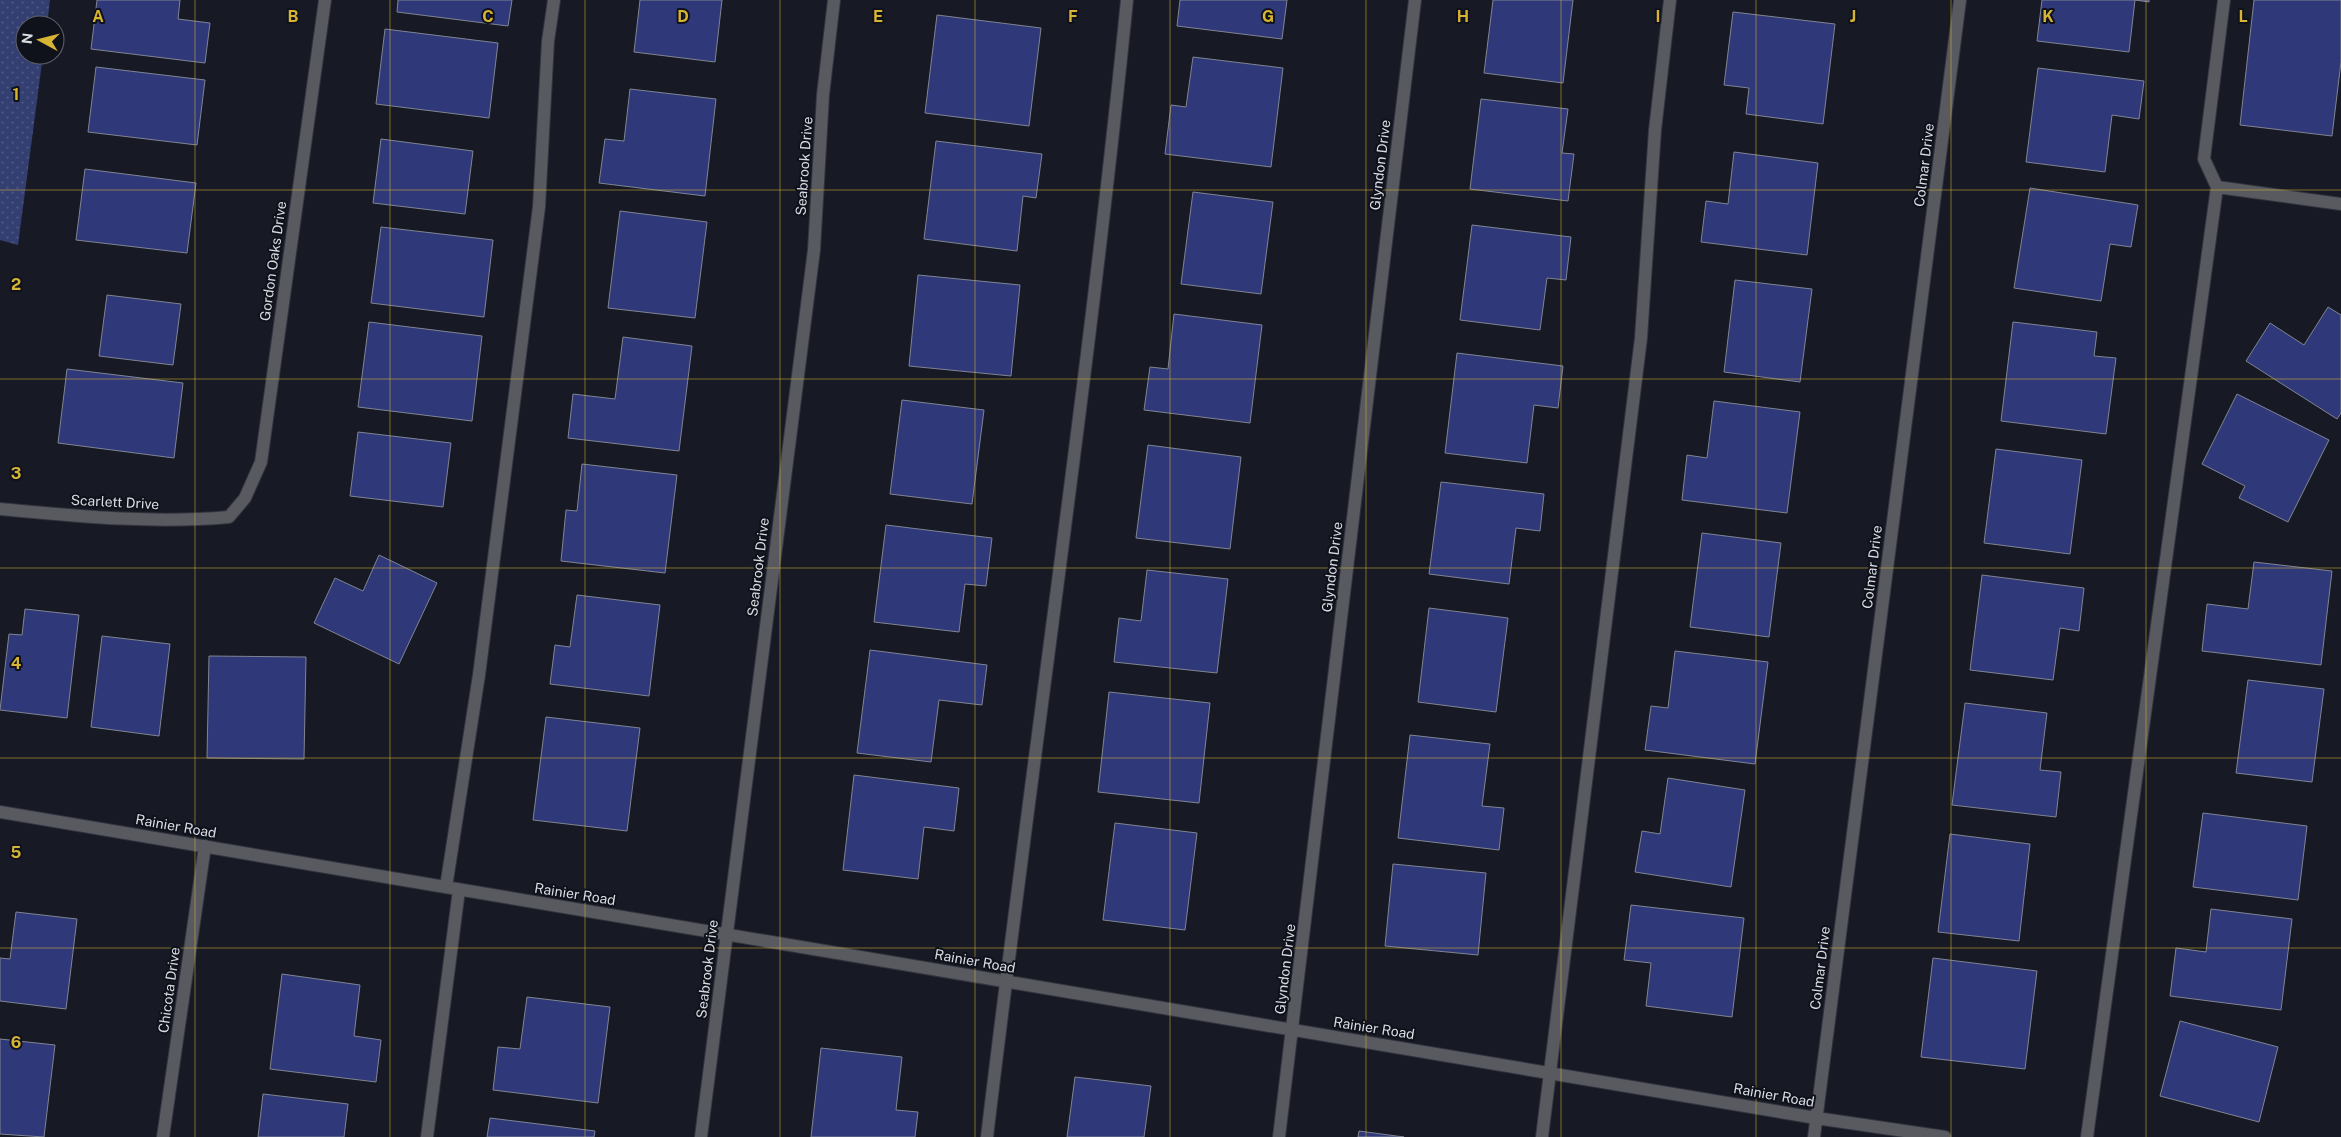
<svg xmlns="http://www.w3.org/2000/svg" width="2341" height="1137" viewBox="0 0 2341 1137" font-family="'Public Sans',sans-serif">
	<defs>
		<pattern id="grass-dots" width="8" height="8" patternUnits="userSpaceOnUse" patternTransform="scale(1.25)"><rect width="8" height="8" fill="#333e71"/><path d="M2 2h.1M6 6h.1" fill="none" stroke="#505985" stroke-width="1.8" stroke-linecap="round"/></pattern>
	</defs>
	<rect width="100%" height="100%" fill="#171a25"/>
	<path fill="url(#grass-dots)" d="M0,0h50l-3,25h-22v30h18l-25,190 -18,-5z"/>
	<path fill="#2f397a" stroke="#808492" d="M97,0h83l-2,19 32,4 -5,40 -114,-14z
		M398,0h114l-4,26 -111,-14z
		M640,0h82l-7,62 -81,-10z
		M1180,0h107l-5,39 -105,-13z
		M1493,0h80l-10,83 -79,-10z
		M2042,0h107v2l-14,-2 -6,52 -92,-11z
		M2254,0h87v62l-9,74 -92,-11z
		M1733,12l102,12 -12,100 -77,-10 3,-26 -25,-3z
		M937,15l104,13 -12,98 -104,-13z
		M385,29l113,14 -9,75 -113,-14z
		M1193,57l90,11 -12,99 -106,-13 6,-49 15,2z
		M96,67l109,13 -8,65 -109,-13z
		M2038,68l106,13 -5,38 -27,-4 -7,57 -79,-10z
		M630,89l86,10 -11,97 -106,-13 6,-44 19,2z
		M1481,99l87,10 -6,44 12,1 -6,47 -98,-12z
		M381,139l92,12 -8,63 -92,-11z
		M936,141l106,13 -6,44 -13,-2 -6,55 -93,-12z
		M1734,152l84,11 -11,92 -106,-13 5,-41 22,3z
		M85,169l111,14 -9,70 -111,-13z
		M2030,188l108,17 -7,42 -21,-3 -9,57 -87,-13z
		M1193,192l80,10 -12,92 -80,-10z
		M620,211l87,11 -12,96 -87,-10z
		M1472,225l99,12 -5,43 -19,-2 -7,52 -80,-10z
		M381,227l112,13 -9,77 -113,-14z
		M918,275l102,10 -9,91 -102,-10z
		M1735,280l77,9 -12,93 -76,-10z
		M107,295l74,9 -8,61 -74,-9z
		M2328,307l13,8v98l-4,6 -91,-58 24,-38 34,22z
		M1174,314l88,11 -12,98 -106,-13 6,-43 18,2z
		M369,322l113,14 -10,85 -114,-14z
		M2013,322l84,10 -3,24 22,2 -10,76 -105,-13z
		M623,337l69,9 -13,105 -111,-13 5,-44 42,5z
		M1457,353l106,13 -5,42 -24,-3 -7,58 -82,-10z
		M67,369l116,14 -9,75 -116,-15z
		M2237,394l92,46 -41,82 -49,-24 6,-12 -43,-22z
		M902,400l82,10 -12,94 -82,-10z
		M1714,401l86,11 -13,101 -105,-13 5,-45 20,3z
		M358,432l93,11 -8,64 -93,-11z
		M1148,445l93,12 -11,92 -94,-11z
		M1996,449l86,11 -12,94 -86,-11z
		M582,464l95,11 -12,98 -104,-12 5,-51 11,1z
		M1441,482l103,12 -4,37 -24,-3 -7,56 -80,-10z
		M886,525l106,13 -6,48 -21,-2 -6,48 -85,-10z
		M1702,533l79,10 -12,94 -79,-10z
		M379,555l58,28 -38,81 -85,-41 21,-45 28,13z
		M2254,562l78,9 -11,94 -119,-14 5,-47 41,5z
		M1147,570l81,9 -11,94 -103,-11 5,-44 22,3z
		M1982,575l102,13 -5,43 -19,-3 -7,52 -83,-10z
		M577,595l83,10 -11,91 -99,-12 5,-39 15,2z
		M1429,608l79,10 -12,94 -78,-10z
		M25,609l54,6 -12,103 -67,-8 9,-76 13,1z
		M102,636l68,8 -11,92 -68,-9z
		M870,650l117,15 -5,40 -43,-5 -8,62 -74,-9z
		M1675,651l93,11 -13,102 -110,-14 6,-44 17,2z
		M209,656l97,1 -2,102 -97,-1z
		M2248,680l76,9 -12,93 -76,-9z
		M1109,692l101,11 -11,100 -101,-11z
		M1965,703l82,10 -7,57 21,2 -5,45 -104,-12z
		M546,717l94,11 -13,103 -94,-11z
		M1410,735l80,9 -8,62 22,2 -5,42 -101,-12z
		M854,775l105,13 -5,43 -30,-4 -6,52 -75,-9z
		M1668,778l77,12 -14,97 -96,-15 7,-41 18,3z
		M2203,813l104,13 -9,74 -105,-13z
		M1115,823l82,10 -12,97 -82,-10z
		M1950,834l80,10 -11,97 -81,-9z
		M1393,864l93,9 -8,82 -93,-9z
		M1631,905l113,13 -12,99 -86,-11 5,-43 -27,-3z
		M2211,909l81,10 -11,91 -111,-14 6,-48 30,4z
		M16,912l61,7 -11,90 -66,-8v-43l10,1z
		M1933,958l104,13 -12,98 -104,-12z
		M282,974l78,11 -6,51 27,4 -5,42 -106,-13z
		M527,997l83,10 -12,96 -105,-13 5,-43 22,2z
		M2180,1021l98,26 -19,75 -99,-26z
		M0,1039l55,6 -11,92 -44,-3z
		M821,1048l81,9 -6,53 22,2 -3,25h-104z
		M1075,1077l76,9 -7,51h-77z
		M263,1094l85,10 -4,33h-86z
		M490,1118l105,13 -1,6h-107z
		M1359,1131l45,6h-46z"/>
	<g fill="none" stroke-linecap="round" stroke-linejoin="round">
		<g stroke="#32353f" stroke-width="14">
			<path id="minor" d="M2224,0l-20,159 13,28 124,17
				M0,509c76,7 153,15 229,8l16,-19 16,-36 64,-462
				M0,812l1816,306 129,19
				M446,887l33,-212 60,-468 9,-166 6,-41
				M163,1137l42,-291
				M427,1137l32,-247
				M701,1137l113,-887 9,-155 11,-95
				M987,1137c45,-379 102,-757 140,-1137
				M1279,1137l136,-1137
				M1542,1137l99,-799 14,-208 15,-130
				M1814,1137l146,-1137
				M2087,1137l130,-950"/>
		</g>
		<use href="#minor" stroke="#585a60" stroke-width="12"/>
	</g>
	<path fill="none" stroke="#d7b434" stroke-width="1" stroke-opacity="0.55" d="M195,0v1137M390,0v1137M585,0v1137M780,0v1137M975,0v1137M1170,0v1137M1366,0v1137M1561,0v1137M1756,0v1137M1951,0v1137M2146,0v1137M0,190h2341M0,379h2341M0,568h2341M0,758h2341M0,948h2341"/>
	<g text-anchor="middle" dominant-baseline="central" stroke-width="4" stroke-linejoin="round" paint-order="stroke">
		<g font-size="14" fill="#d9dbe2" stroke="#0f111b">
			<text transform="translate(1380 165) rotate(-83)">Glyndon Drive</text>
			<text transform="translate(1924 165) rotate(-83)">Colmar Drive</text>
			<text transform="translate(804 166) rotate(-86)">Seabrook Drive</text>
			<text transform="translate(273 261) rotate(-82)">Gordon Oaks Drive</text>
			<text transform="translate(115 502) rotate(3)">Scarlett Drive</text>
			<text transform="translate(758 567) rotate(-83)">Seabrook Drive</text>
			<text transform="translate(1332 567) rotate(-83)">Glyndon Drive</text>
			<text transform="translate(1872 567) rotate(-83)">Colmar Drive</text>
			<text transform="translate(176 826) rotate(10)">Rainier Road</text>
			<text transform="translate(575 894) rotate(9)">Rainier Road</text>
			<text transform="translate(975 961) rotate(10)">Rainier Road</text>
			<text transform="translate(1820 968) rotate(-83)">Colmar Drive</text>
			<text transform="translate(707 969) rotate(-83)">Seabrook Drive</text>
			<text transform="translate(1285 969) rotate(-83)">Glyndon Drive</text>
			<text transform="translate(169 990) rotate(-82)">Chicota Drive</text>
			<text transform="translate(1374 1028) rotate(9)">Rainier Road</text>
			<text transform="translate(1774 1095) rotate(10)">Rainier Road</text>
		</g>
	</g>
	<g font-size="16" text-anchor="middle" font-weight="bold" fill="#d7b434" stroke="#0f111b" stroke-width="4" stroke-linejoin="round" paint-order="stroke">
		<text x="98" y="22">A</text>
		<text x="293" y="22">B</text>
		<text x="488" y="22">C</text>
		<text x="683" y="22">D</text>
		<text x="878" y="22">E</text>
		<text x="1073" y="22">F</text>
		<text x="1268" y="22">G</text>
		<text x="1463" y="22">H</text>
		<text x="1658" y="22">I</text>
		<text x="1853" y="22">J</text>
		<text x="2048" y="22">K</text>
		<text x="2243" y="22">L</text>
		<text x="16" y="100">1</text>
		<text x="16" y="290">2</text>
		<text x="16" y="479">3</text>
		<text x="16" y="669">4</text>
		<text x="16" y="858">5</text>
		<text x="16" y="1048">6</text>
	</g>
	<g transform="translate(40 40) rotate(277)"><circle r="24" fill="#0f111b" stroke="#60626b"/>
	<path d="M0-4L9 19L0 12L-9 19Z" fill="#d7b434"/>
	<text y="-8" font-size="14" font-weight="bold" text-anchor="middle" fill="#d9dbe2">N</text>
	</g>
</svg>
